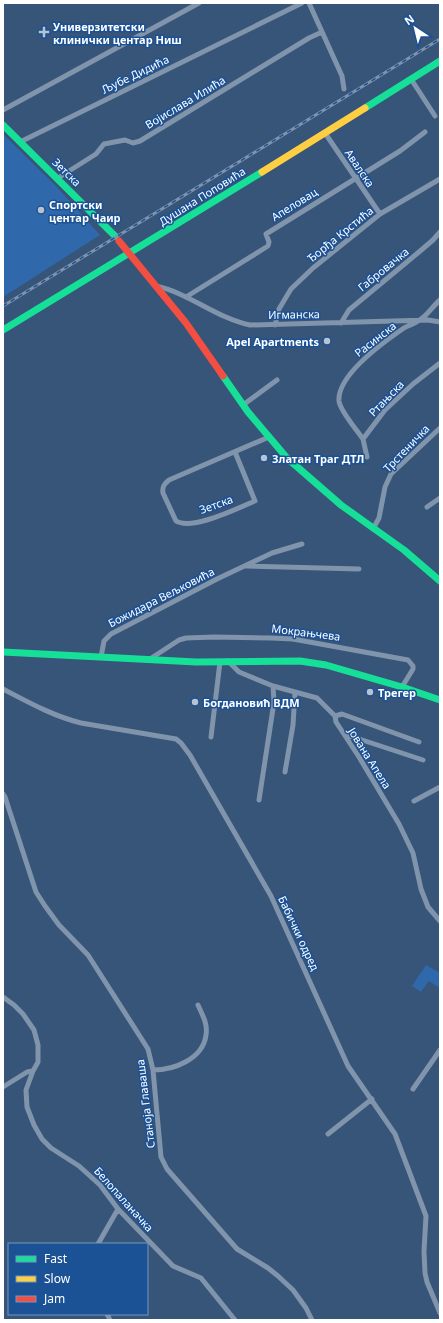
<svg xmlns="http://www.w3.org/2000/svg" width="443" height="1323" viewBox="0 0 443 1323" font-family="'Noto Sans',sans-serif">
	<rect width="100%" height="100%" fill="#375479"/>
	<path fill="#2f68ab" d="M3,134l53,52 44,49 -97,62z
		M426,965l14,8v12l-2,2 -9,-6 -8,11 -9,-6z"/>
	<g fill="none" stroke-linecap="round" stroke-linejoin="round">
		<path stroke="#8094ab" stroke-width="5" d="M309,3l33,73 2,13
			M411,79l24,37
			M3,110l196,-107
			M325,133l55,81
			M20,142l282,-139
			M58,178l38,-24 8,-10 21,-4 8,3 7,-2 169,-103 13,-6
			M156,286c33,7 60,32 94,39l178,-5 12,2
			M186,297l82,-51 1,-4 -3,-8 134,-83 25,-19
			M341,323l8,-13 70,-58 14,-12 7,-8
			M275,325l4,-16 12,-20 22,-21 67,-54 60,-35
			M243,405l34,-25
			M363,439c-6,-9 -23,-28 -24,-38 -2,-26 46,-60 65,-73 6,-3 12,-5 17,-9 7,-5 12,-13 19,-19
			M235,452l20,49c-17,7 -63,30 -79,20l-13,-28c-1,-6 1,-9 6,-13l100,-43
			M367,457l-4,-18 22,-29 28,-26 27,-21
			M427,507l13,-9
			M373,529l6,-11 6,-31 6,-13 49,-46
			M246,566l113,3
			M101,657l3,-16 7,-7 106,-55 55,-26 30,-9
			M150,659l29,-19 7,-2 28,-1 57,1 22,1 115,21 5,6v3l-11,18
			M228,661l11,11 34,14 44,12 18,18 1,6 23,35 40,67 14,29 8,36 7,18 12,14
			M3,689c25,13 50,27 78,34l95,16 5,4 9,12 81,141 77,170 47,68 31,82 -2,35 1,22 2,9 13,31
			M335,716l7,-2 77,28
			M344,734l79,26
			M211,737l9,-75
			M285,772l8,-47 2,-33
			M3,794l2,3 31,95 9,14 14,19 29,30 60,94 5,21 8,87 6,12 70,80 31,19 10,8 15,14 13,18 6,12
			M259,800l15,-98 -1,-16
			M414,801l26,-14
			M3,997l11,8 9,9 11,16 4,15v17l-5,9 -7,19 1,17 7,18 8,14 9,9 28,18 21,19 18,24 55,57 28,12 34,42
			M153,1070c21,0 50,-11 53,-35 2,-11 -4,-21 -8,-30
			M3,1087l24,-15 6,-1
			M413,1089l27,-39
			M328,1134l44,-35
			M98,1244l20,-35
			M107,1314l3,6"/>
		<path stroke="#16e098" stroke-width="7" d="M365,108l75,-47
			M3,125l112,111
			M3,330l259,-158
			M223,376l25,36 39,46 54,47 63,45 36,31
			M3,652l193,10 104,-1 26,4 76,22 38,13"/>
		<path stroke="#ffcf43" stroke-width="7" d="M262,172l103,-64"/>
		<path stroke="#f24e42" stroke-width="7" d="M119,241l67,82 37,53"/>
		<g stroke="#7f93ab" stroke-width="3">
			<path id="rail" d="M3,306l437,-267"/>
		</g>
		<use href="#rail" stroke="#1b5195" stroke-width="1.5" stroke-dasharray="4.5" stroke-linecap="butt"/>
	</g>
	<g fill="#b9c3d0" stroke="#1b5195" stroke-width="1.5">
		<path d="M42 26h4v4h4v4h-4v4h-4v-4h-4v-4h4z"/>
		<circle cx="41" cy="210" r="4"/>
		<circle cx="327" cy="341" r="4"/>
		<circle cx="264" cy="458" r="4"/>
		<circle cx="370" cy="692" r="4"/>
		<circle cx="195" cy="702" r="4"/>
	</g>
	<g text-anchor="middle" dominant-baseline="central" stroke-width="3" stroke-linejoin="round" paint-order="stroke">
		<g font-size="11" font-weight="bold" fill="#fff" stroke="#1b5195" text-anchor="start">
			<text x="53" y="26">Универзитетски<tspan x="53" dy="13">клинички центар Ниш</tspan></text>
			<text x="49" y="204">Спортски<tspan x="49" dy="13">центар Чаир</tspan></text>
			<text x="319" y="341" text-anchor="end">Apel Apartments</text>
			<text x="272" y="458">Златан Траг ДТЛ</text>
			<text x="378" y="692">Трегер</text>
			<text x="203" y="702">Богдановић ВДМ</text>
		</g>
		<g font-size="11" fill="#fff" stroke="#1b5195">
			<text transform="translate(135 74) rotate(-26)">Љубе Дидића</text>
			<text transform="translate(185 102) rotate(-31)">Војислава Илића</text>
			<text transform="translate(360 168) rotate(56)">Авалска</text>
			<text transform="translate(67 172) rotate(44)">Зетска</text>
			<text transform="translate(202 196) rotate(-32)">Душана Поповића</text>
			<text transform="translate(294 204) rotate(-32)">Апеловац</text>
			<text transform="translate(340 234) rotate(-39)">Ђорђа Крстића</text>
			<text transform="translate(383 269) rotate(-39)">Габровачка</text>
			<text transform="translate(294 314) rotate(-1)">Игманска</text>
			<text transform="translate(375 339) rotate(-38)">Расинска</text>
			<text transform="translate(386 398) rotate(-46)">Ртањска</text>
			<text transform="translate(406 448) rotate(-46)">Трстеничка</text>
			<text transform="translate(216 504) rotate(-20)">Зетска</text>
			<text transform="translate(161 597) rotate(-27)">Божидара Вељковића</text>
			<text transform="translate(306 632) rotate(7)">Мокрањчева</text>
			<text transform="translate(370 758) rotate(58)">Јована Апела</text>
			<text transform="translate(299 933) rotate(65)">Бабички одред</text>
			<text transform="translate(145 1104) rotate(-97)">Станоја Главаша</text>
			<text transform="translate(124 1199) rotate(48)">Белопаланачка</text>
		</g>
	</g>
	<rect width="443" height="1323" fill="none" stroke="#ffffff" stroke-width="8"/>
	<rect x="8" y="1243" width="140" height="72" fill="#1b5195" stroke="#7697bf"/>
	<rect x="16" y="1256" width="20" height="6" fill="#16e098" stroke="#7697bf"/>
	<text x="44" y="1263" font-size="12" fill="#ffffff">Fast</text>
	<rect x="16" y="1276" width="20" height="6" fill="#ffcf43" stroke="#7697bf"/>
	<text x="44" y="1283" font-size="12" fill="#ffffff">Slow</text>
	<rect x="16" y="1296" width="20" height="6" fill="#f24e42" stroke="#7697bf"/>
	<text x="44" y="1303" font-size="12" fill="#ffffff">Jam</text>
	<g transform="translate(415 28) rotate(325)" stroke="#1b5195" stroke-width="3" paint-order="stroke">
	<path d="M0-3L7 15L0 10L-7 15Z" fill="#ffffff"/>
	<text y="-6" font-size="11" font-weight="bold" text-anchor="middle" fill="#ffffff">N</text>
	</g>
</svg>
